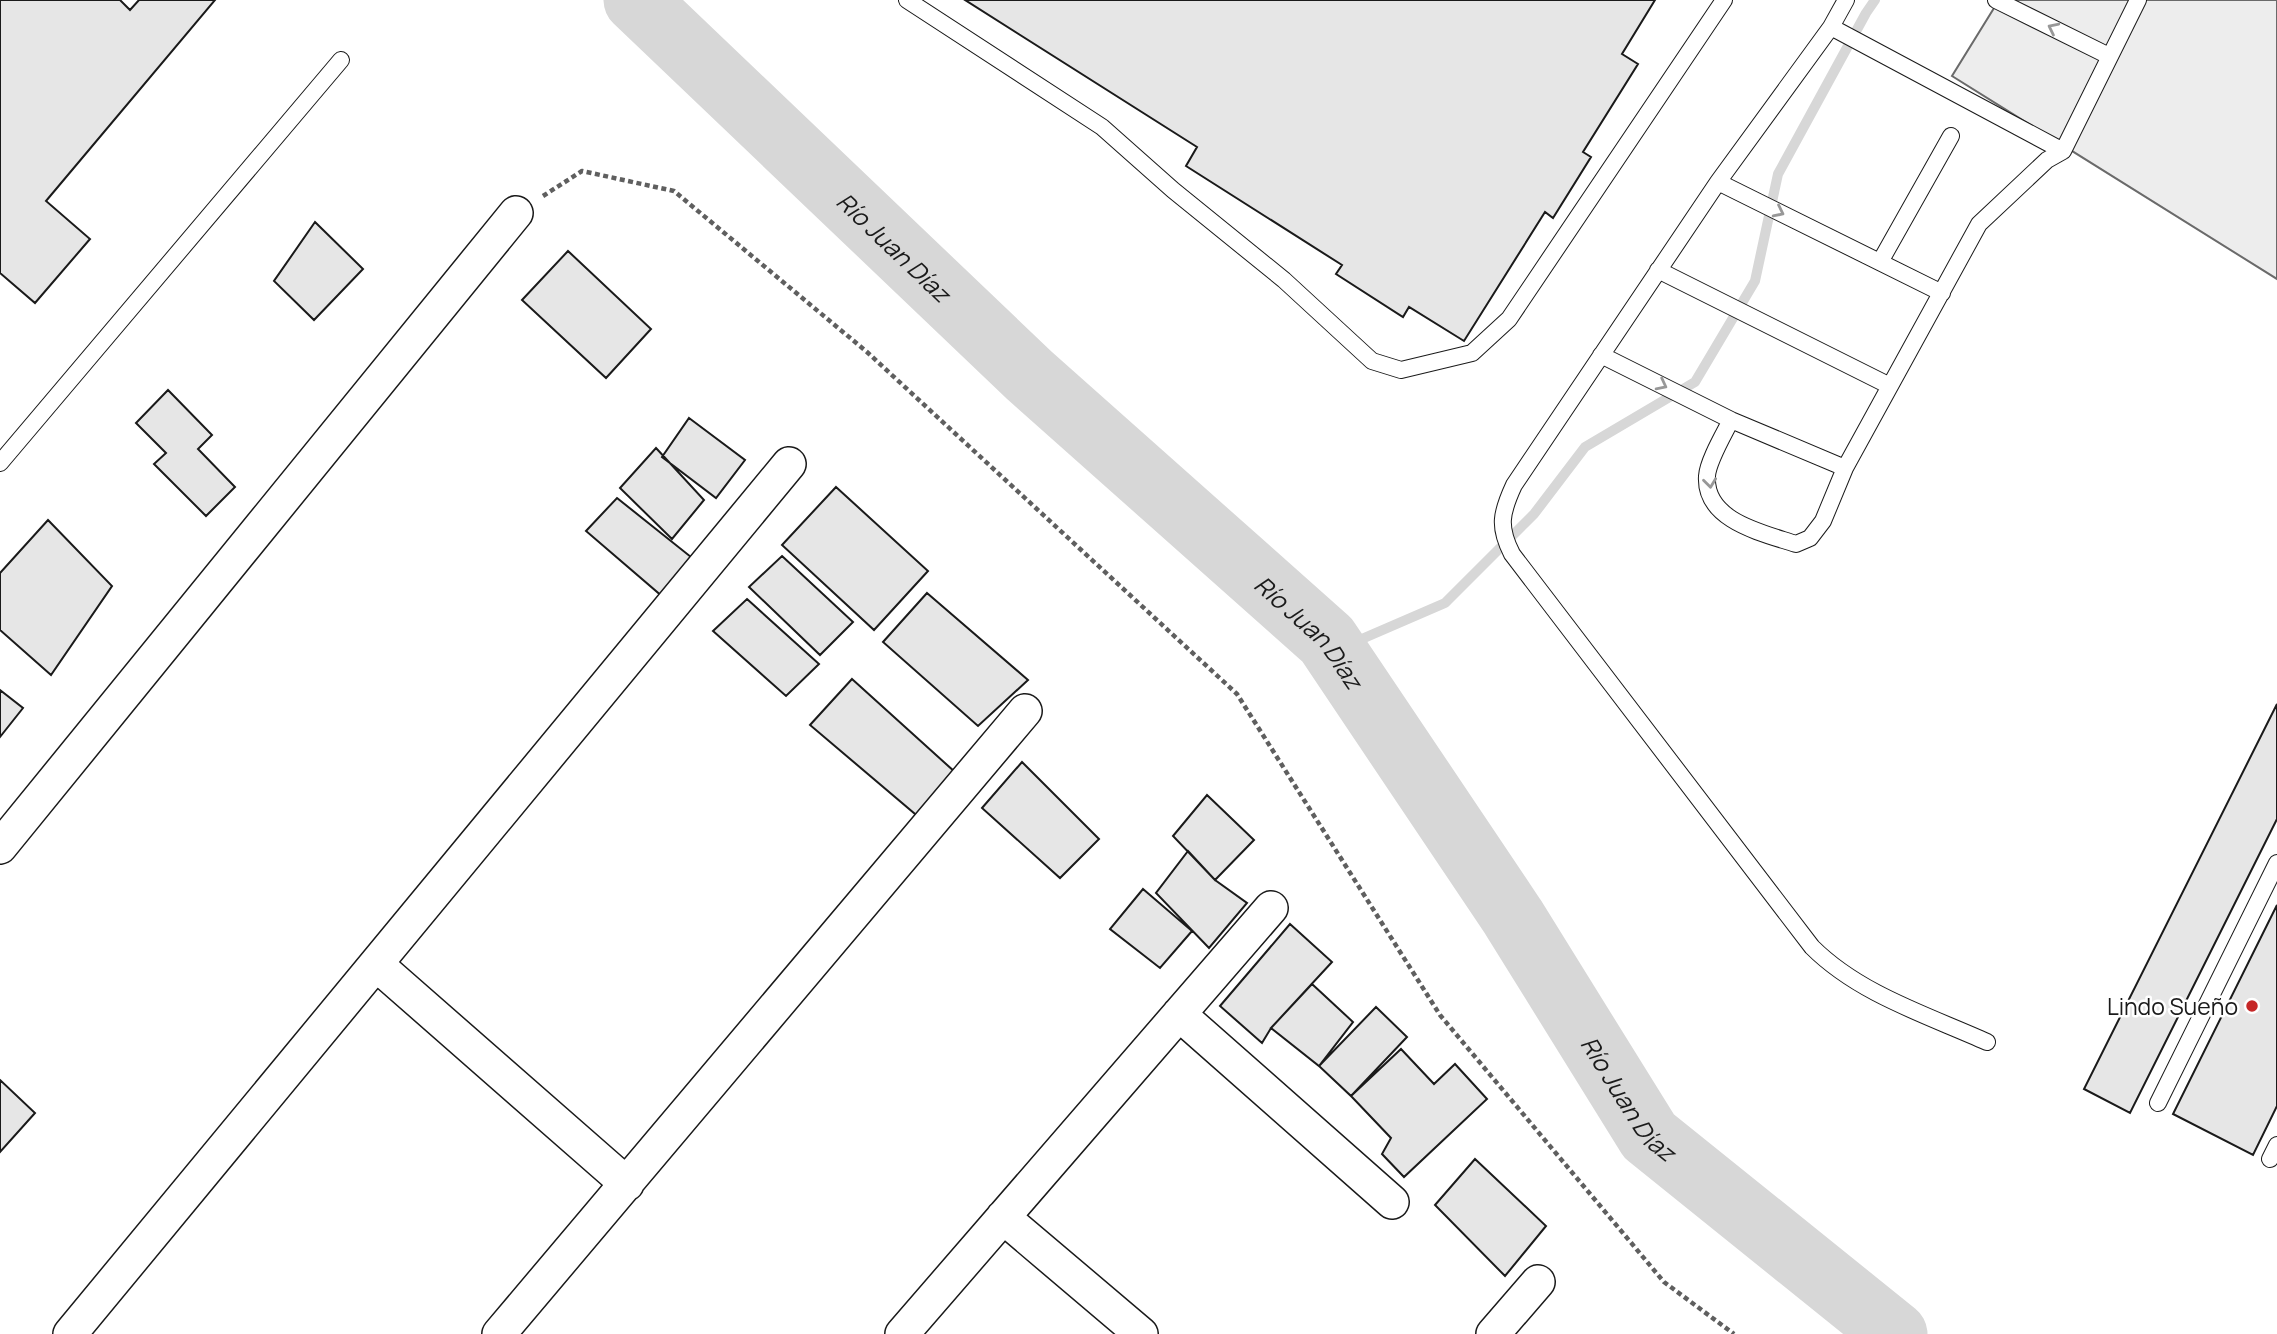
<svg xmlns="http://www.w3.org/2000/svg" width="2277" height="1334" viewBox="0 0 2277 1334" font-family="Manrope,sans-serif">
	<rect width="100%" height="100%" fill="#fff"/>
	<path fill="#ededed" stroke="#6a6a6a" stroke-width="2" d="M1999,0h278v279l-325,-203z"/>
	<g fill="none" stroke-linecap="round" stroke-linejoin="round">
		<path stroke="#d7d7d7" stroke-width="10" d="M1334,651l111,-48 89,-89 51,-67 110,-65 60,-101 23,-107 88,-161 9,-13"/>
		<path stroke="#d7d7d7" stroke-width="65" id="s1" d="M636,0l393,375 298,265 186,277 136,219 246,198"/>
	</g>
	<path fill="#e6e6e6" stroke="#1a1a1a" stroke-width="2" d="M0,0h120l10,10 9,-10h76l-169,201 44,38 -55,64 -35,-30z
		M965,0h690l-33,54 16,10 -55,88 8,5 -38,61 -8,-6 -81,129 -55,-34 -6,10 -67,-43 6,-9 -156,-99 11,-19z
		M315,222l48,47 -49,51 -40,-39z
		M568,251l83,78 -45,49 -84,-78z
		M168,390l44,45 -14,14 37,38 -29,29 -52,-52 12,-11 -30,-30z
		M689,418l56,42 -29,38 -54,-41z
		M656,448l48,52 -32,39 -52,-51z
		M836,487l92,84 -54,59 -92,-85z
		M617,498l79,63 -33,36 -77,-66z
		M48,520l64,66 -61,89 -51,-45v-57z
		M782,556l71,66 -33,33 -71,-68z
		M927,593l101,87 -50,46 -95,-84z
		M747,599l72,65 -33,32 -73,-65z
		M852,679l104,94 -35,46 -111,-94z
		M0,690l23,18 -23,29z
		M2277,704v115l-147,294 -46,-24z
		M1022,762l77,77 -39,39 -78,-70z
		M1207,795l47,45 -39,40 -42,-44z
		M1188,851l27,29 32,23 -38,45 -53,-55z
		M1143,889l49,42 -32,37 -50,-39z
		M2277,905v201l-24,49 -80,-41z
		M1290,924l42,38 -61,66 -9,15 -42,-37z
		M1312,984l41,38 -34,44 -48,-38z
		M1376,1007l31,30 -56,59 -32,-30z
		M1401,1049l33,35 21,-20 32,35 -83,78 -22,-23 9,-16 -40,-42z
		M0,1080l35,33 -35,39z
		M1475,1159l71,67 -41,50 -70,-71z"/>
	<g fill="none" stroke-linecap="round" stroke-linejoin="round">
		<g stroke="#1a1a1a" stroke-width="18">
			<path id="lane" d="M907,0l195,127 71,63 111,90 88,81 29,9 71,-17 37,-34 215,-319
				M1846,0l-15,27 -113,155 -204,303c-13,28 -16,42 -2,69l300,393c47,47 115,68 175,95
				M1996,0l113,56
				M1831,27l232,124
				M1718,182l224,111
				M1880,262l71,-126
				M1658,270l232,116
				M1601,355l130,65 114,48
				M1731,420c-7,14 -23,41 -24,56 -3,45 56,57 89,68l14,-6 13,-17 22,-53 134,-244 68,-64 16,-9 75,-151
				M0,463l341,-403
				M2158,1103l119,-240
				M2270,1159l7,-14"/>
		</g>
		<g stroke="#1a1a1a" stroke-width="36">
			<path id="street" d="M0,847l516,-634
				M376,964l251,220
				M1179,1014l213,188
				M1003,1217l138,117
				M70,1334l719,-870
				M499,1334l526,-623
				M902,1334l369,-426
				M1493,1334l45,-52"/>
		</g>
		<path stroke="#5f5f5f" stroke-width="4.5" stroke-dasharray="5 3.5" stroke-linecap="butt" d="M543,196l39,-25 92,20 193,161 370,342 203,321 224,267 70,52"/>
		<use href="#lane" stroke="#fff" stroke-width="16"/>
		<use href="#street" stroke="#fff" stroke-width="33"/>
	</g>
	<defs><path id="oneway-chevron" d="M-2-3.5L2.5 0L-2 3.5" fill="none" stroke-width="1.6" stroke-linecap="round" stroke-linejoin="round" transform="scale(1.75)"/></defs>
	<g stroke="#989898">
		<use href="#oneway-chevron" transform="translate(2053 28) rotate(-154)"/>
		<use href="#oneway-chevron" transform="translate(1779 212) rotate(26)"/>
		<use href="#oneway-chevron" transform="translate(1662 385) rotate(27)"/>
		<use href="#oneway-chevron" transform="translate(1710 483) rotate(83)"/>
	</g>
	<circle fill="#c62828" stroke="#fff" stroke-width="2.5" cx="2252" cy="1006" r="7"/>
	<g text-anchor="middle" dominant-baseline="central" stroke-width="5" stroke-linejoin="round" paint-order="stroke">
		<g font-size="23" fill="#1a1a1a" stroke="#fff" text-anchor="end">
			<text x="2238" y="1006">Lindo Sueño</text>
		</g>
		<g font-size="24" font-style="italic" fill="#1a1a1a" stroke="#fff">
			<text stroke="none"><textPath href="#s1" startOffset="357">Río Juan Díaz</textPath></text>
			<text stroke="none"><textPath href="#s1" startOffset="924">Río Juan Díaz</textPath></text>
			<text stroke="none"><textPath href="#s1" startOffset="1491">Río Juan Díaz</textPath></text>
		</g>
	</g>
</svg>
